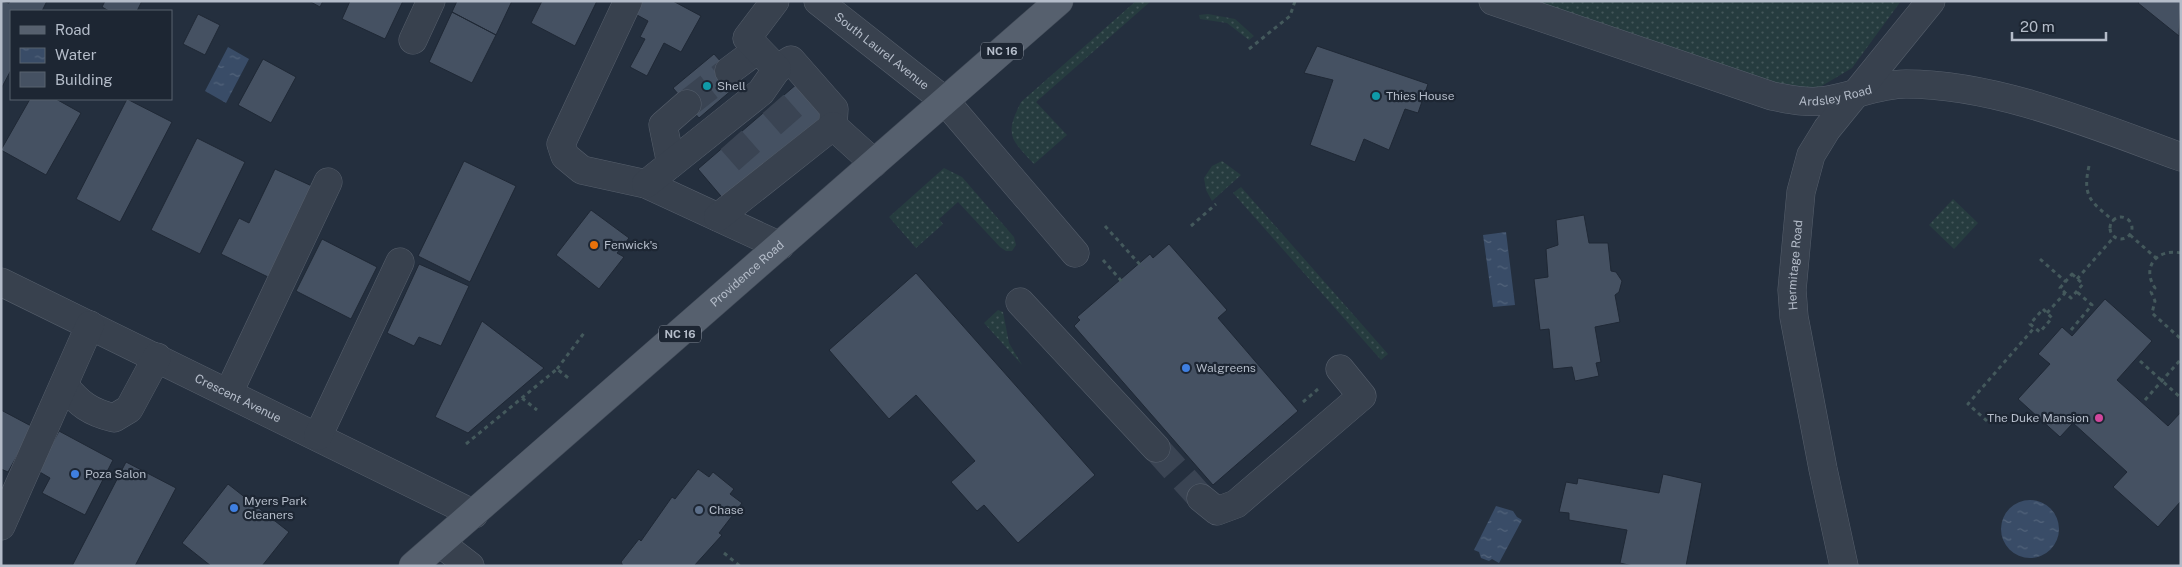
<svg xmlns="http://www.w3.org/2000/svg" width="2182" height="567" viewBox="0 0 2182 567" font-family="'Public Sans',sans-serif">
	<defs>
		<pattern id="grass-dots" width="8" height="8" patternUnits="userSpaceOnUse" patternTransform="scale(1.25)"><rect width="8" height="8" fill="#263c3f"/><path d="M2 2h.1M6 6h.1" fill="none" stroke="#435659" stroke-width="1.8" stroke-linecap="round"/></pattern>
		<pattern id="water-ripples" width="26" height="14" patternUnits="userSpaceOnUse" patternTransform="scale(1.25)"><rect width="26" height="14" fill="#394c67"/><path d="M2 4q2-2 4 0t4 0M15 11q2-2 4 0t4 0" fill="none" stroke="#53647b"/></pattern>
	</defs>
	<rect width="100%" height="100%" fill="#242f3e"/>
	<path fill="url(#grass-dots)" d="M1136,1h15l-115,101 31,33 -33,29c-23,-25 -30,-28 -13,-62z
		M1515,1h386l-49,67 -42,25 -46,-8z
		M1208,14l27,5 19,17 -5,4 -22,-17 -27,-4 -1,-4z
		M1222,161l19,14 -29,26 -6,-11 -2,-12 8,-12z
		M944,168l18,9 52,60 2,8 -4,6h-6l-6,-4 -42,-45 -19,17 4,5 -27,24 -27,-31z
		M1241,187l147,167 -7,6 -148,-167z
		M1953,199l25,24 -24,26 -25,-24z
		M998,310l5,2 6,31 13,22 -38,-42z"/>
	<path fill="url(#water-ripples)" d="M228,47l21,12 -23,44 -21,-12z
		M1506,232l9,73 -22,2 -10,-72z
		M2001 529a29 29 0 1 1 58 0a29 29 0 1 1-58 0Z
		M1496,506l17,5 4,6 5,3 -23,43 -7,-4 -3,2 -8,-3 -2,-6 -5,-2z"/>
	<path fill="#455162" stroke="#1f2835" d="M1,1l8,2 1,-2h37l-5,10h-31v59l-10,19z
		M105,1h37l-5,10h-28l-7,-4z
		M309,1h14l-3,6z
		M350,1h53l-18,38 -43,-20z
		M457,1h55l-16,34 -44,-23z
		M542,1h55l-22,45 -44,-23z
		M633,1h40l28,15 -20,36 -17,-9 -17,33 -17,-9 15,-28 -5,-2 8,-16 -20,-11z
		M2140,1h41l-2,35 -41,-33z
		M452,12l44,23 -24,48 -43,-21z
		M198,14l22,11 -15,30 -22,-11z
		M1317,46l111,38 -10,29 -13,-4 -16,41 -25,-11 -9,23 -45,-17 23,-65 -29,-7z
		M714,54l26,29 -41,35 -26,-30z
		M263,59l33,18 -25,46 -33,-18z
		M798,83l29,33 -101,86 -28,-33z
		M30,99h26l25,14 -35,62 -45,-25z
		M127,99l45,23 -52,100 -44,-23z
		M197,138l48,24 -45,92 -49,-24z
		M464,161l52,25 -46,96 -52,-26z
		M275,169l39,18 -44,91 -49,-24 18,-36 10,5z
		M591,210l38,28 -12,15 7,4 -25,32 -43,-34z
		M1584,215l5,28h19l3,28 5,1 6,9 -3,11 -4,3 5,27 -25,5 6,35 -5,1 3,13 -24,5 -3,-14 -19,2 -4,-40 -9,1 -6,-51 14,-2 -2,-28 12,-4 -2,-25z
		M322,239l55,28 -26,52 -55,-28z
		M1169,244l58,66 -9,8 80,93 -85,74 -139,-159 6,-6 -3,-3 73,-63 3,4z
		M419,264l50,22 -28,60 -22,-9 -5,9 -27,-13z
		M916,273l179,202 -77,68 -34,-38 -7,6 -26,-29 24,-21 -59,-66 -27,24 -60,-69z
		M2105,299l47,42 -35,39 51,46 13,-14v89l-23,26 -45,-40 14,-15 -54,-49 -13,14 -42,-38 32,-35 -12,-10 24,-27 10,9z
		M482,321l62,47 -76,65 -33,-16z
		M1,410l32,17 -25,45 -7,-3z
		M59,431l54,29 -28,55 -43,-22 8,-15 -12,-7z
		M126,462l50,26 -41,78h-63z
		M698,469l11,8 4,-5 21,17 -4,5 12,9 -23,30 3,2 -28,31h-71l-2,-4 18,-23 2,2 31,-44 3,2z
		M1663,474l39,9 -16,83h-53l-13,-3 7,-33 -58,-10v-7l-10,-1 7,-30 11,2 1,-6 81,15z
		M228,484l61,48 -27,34h-51l-29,-23z"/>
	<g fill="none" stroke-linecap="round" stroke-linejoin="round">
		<path stroke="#3a4453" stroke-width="28" stroke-dasharray="28 14" stroke-linecap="butt" d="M687,104l42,-33
			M773,104l29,33
			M731,140l29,33
			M1156,448l45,50"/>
		<g stroke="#565f6c" stroke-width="29">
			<g id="minor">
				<path d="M628,1l-67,143 4,12 17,14 64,14 134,62"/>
				<path id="s1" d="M818,1l127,100 130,152"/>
				<path id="s2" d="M1493,1l279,95c16,3 32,7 49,5 29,-3 56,-17 85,-17 91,0 190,42 275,73"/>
				<path d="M413,40l18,-39"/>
				<path d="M777,69l14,-9 43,49 -1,17"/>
				<path d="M729,71l28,-21"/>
				<path d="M671,164l-8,-39 24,-21"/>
				<path d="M646,184l115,-92 16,-23 -30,-31 28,-37"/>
				<path d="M718,217l115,-91 41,37"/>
				<path id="s3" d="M1,282l473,232"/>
				<path d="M1020,302l136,146"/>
				<path d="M64,385c15,19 26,27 50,33l15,-9 28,-52"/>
				<path d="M229,392l99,-210"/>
				<path d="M318,436l82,-174"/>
				<path d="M1201,498l16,13 19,-7 126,-108 -22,-27"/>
				<path d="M1,526l89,-201"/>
				<path d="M440,543l30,23"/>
				<path id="s4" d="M1844,566l-21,-97 -29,-152 -2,-27 9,-98 10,-37 16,-26 104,-128"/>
			</g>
		</g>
		<g stroke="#414a57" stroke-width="29">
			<g id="major">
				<path id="s5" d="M413,566l646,-565"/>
			</g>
		</g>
		<path stroke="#44595c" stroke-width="3" stroke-dasharray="4 4" stroke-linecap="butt" d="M1249,49l41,-33 5,-15
			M2089,166c-7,31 2,36 25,55
			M2110 228a11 11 0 1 1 22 0a11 11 0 1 1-22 0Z
			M1105,226l38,42
			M1191,226l25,-22
			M2130,235l26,23
			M2181,253c-24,-5 -40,14 -26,35l-4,4 4,9 -3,12 29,26
			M2040,259l26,23
			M1103,260l21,24
			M2072,274l11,10 -12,14 -11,-10z
			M2077,279l37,-42
			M2043,309l9,9 -12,14 -10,-8z
			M2047,313l18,-20
			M2071,330l21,-25 -15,-13
			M2140,361l41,37
			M557,369l27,-36
			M522,398l15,12
			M2145,400l36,-41
			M1303,402l15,-13
			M1987,421l-19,-17 66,-76
			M466,444l91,-75 14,11
			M724,553l16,13"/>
		<use href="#minor" stroke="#38414e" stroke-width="28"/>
		<use href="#major" stroke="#56606e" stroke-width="28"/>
	</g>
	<g fill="#0f9aa8" stroke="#1d2633" stroke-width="2">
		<circle cx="707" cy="86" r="5"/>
		<circle cx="1376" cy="96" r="5"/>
	</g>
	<circle fill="#e8710a" stroke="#1d2633" stroke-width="2" cx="594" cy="245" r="5"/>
	<g fill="#3f7fe0" stroke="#1d2633" stroke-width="2">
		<circle cx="1186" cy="368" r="5"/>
		<circle cx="75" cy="474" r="5"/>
		<circle cx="234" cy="508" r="5"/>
	</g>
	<circle fill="#d1479c" stroke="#1d2633" stroke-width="2" cx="2099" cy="418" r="5"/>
	<circle fill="#5c6f8a" stroke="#1d2633" stroke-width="2" cx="699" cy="510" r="5"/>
	<g text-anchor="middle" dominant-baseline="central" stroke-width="4.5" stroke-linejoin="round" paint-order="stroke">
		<g fill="#1d2633" stroke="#878f9c" stroke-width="1">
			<rect x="981" y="42.5" width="42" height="17" rx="4"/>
			<rect x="659" y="325.5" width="42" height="17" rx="4"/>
		</g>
		<g font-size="11" font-weight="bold" fill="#b4bcc9">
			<text x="1002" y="51">NC 16</text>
			<text x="680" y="334">NC 16</text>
		</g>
		<g font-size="12" fill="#b4bcc9" stroke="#1d2633">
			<text stroke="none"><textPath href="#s1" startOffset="81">South Laurel Avenue</textPath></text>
			<text stroke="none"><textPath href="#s2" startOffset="359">Ardsley Road</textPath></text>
			<text stroke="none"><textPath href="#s4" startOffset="306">Hermitage Road</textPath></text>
			<text stroke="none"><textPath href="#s5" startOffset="444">Providence Road</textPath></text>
			<text stroke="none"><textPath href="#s3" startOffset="264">Crescent Avenue</textPath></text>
		</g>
		<g font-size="12" fill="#b4bcc9" stroke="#1d2633" text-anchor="start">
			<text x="717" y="86">Shell</text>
			<text x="1386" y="96">Thies House</text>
			<text x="604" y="245">Fenwick's</text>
			<text x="1196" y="368">Walgreens</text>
			<text x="2089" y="418" text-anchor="end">The Duke Mansion</text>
			<text x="85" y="474">Poza Salon</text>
			<text x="244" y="501">Myers Park<tspan x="244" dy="14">Cleaners</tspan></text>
			<text x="709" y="510">Chase</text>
		</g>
	</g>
	<rect width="2182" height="567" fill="none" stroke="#b4bcc9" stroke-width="5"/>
	<rect x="10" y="10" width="162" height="90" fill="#1d2633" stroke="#59626f"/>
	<rect x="20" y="26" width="25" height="8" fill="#56606e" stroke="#59626f"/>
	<text x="55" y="35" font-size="15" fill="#b4bcc9">Road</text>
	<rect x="20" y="48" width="25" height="15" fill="url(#water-ripples)" stroke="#59626f"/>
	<text x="55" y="60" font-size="15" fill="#b4bcc9">Water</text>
	<rect x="20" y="72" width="25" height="15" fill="#455162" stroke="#59626f"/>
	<text x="55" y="85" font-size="15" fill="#b4bcc9">Building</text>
	<path d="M2012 32v8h94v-8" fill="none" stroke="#b4bcc9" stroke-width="2.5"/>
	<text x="2020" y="32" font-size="15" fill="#b4bcc9" stroke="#1d2633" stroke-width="4" paint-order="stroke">20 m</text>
</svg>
